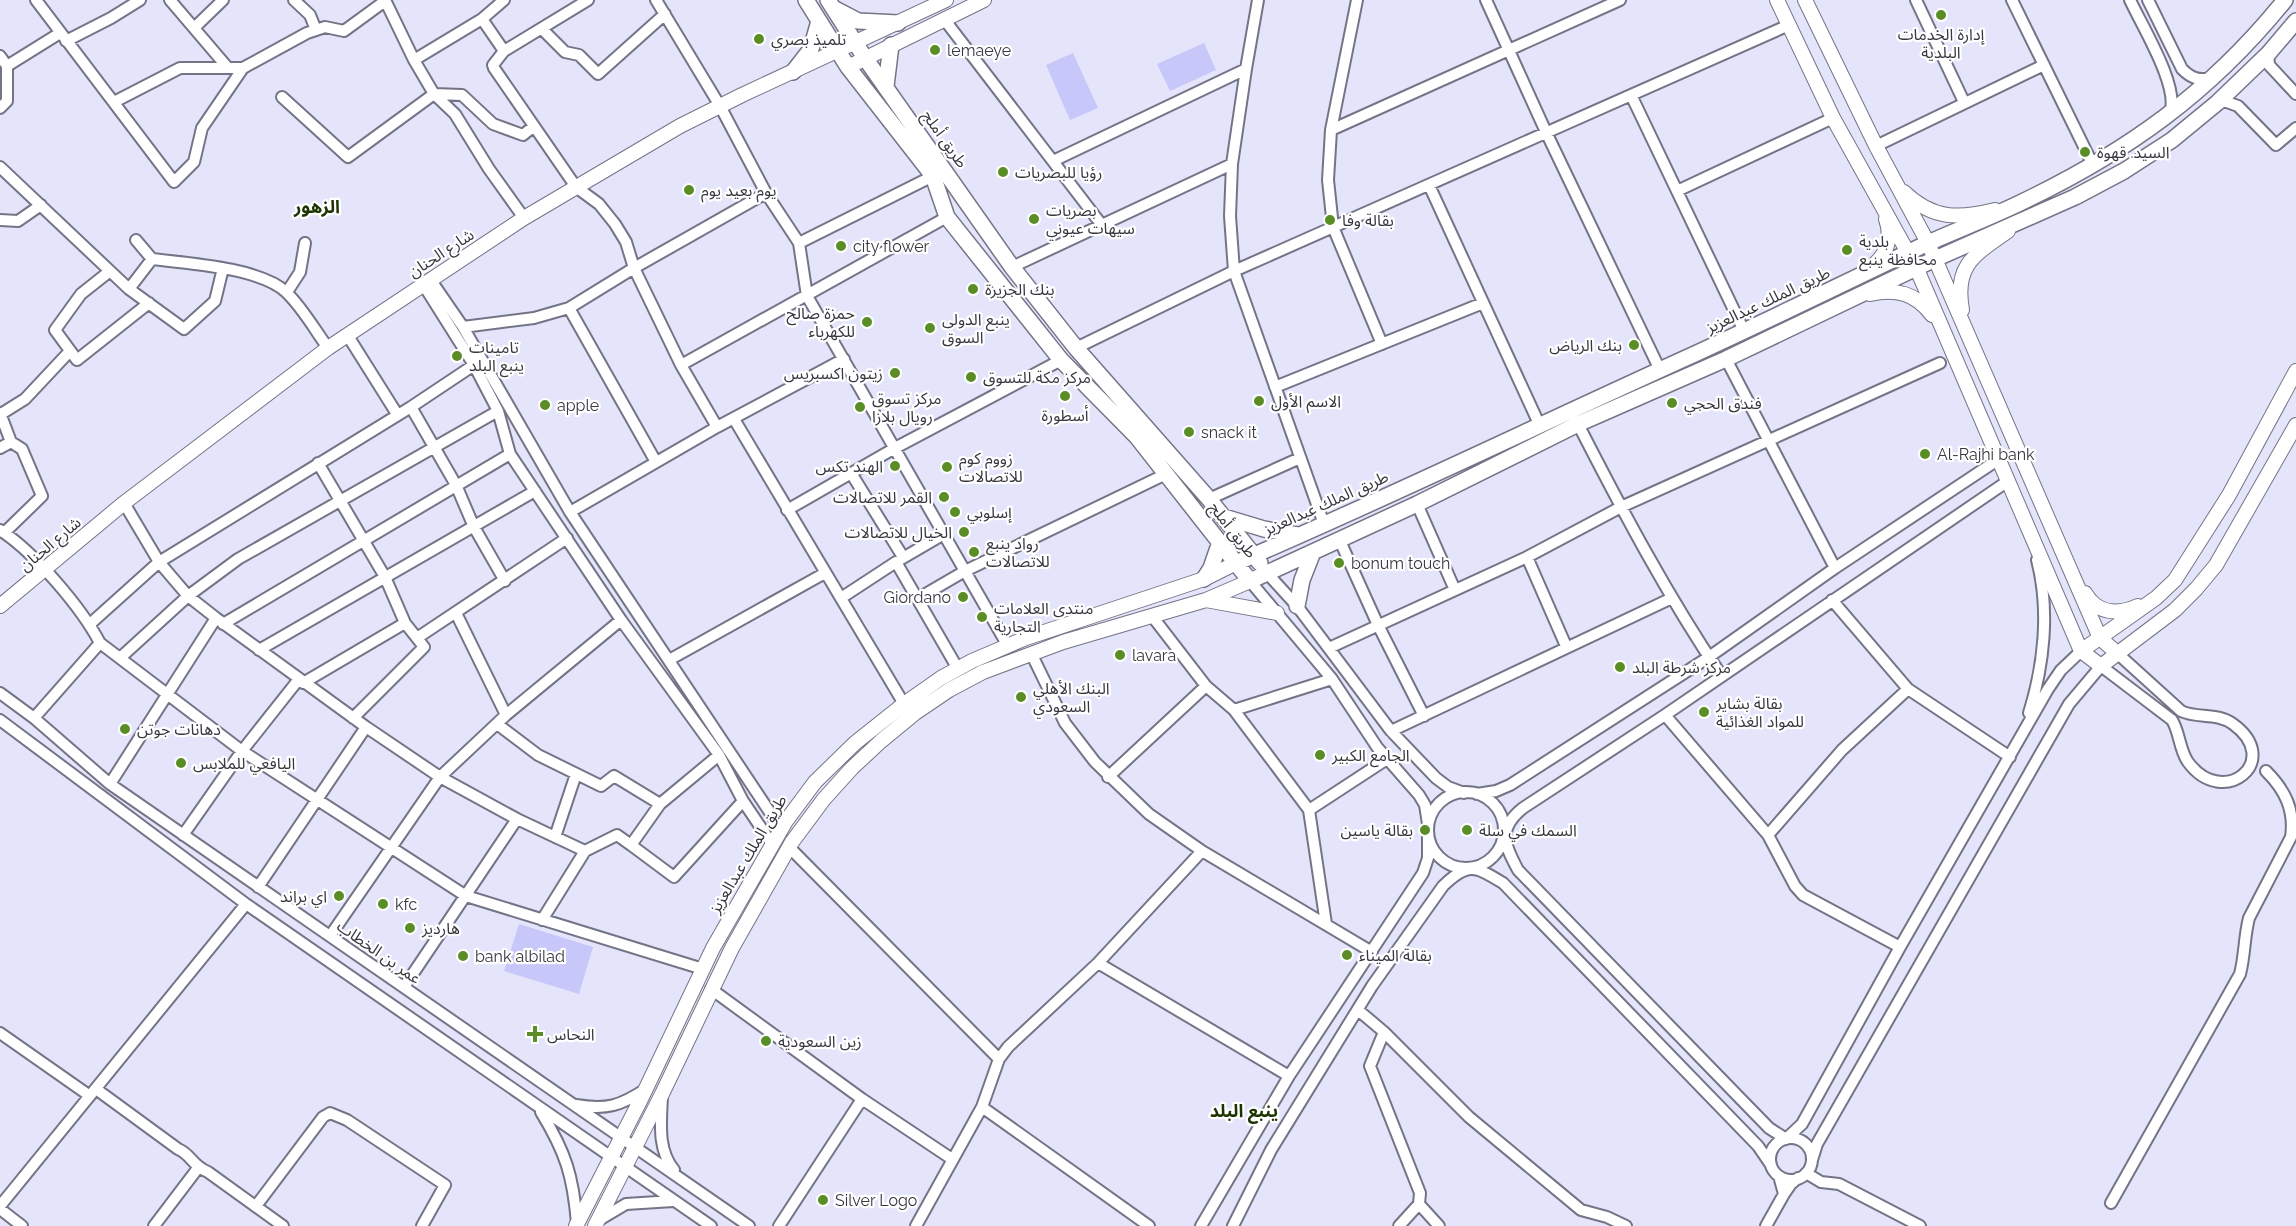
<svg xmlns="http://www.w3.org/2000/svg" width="2296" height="1226" viewBox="0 0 2296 1226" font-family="Raleway,'Noto Sans Arabic',sans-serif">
	<rect width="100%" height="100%" fill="#e4e5fb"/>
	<path fill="#c7c7fa" d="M1204,43l12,27 -46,21 -13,-27z
		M1073,53l25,55 -28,12 -24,-55z
		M519,924l74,23 -14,47 -75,-23z"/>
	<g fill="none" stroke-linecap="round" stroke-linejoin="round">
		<g stroke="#747487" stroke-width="14">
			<path id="minor" d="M36,0l138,182 20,-20 8,-34 41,-60 64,-35 18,-6 19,4 41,-30
				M170,0l58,68
				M294,0l16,15 6,15
				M385,0l29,60 20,34 21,20 34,55 35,49
				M504,0l-22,19 22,32 -11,14 1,3 40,58
				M656,0l64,106 46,87 33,50 8,53 201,350
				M1258,0l-12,69 -14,95 -2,52 4,55 90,253
				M1357,0l-26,130 -3,50 5,47 49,117
				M1486,0l60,132 114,238
				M1916,0l48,102
				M2012,0l81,165
				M2130,0c12,26 50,87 40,113
				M2148,0l34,69c9,9 17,12 29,9
				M944,19l157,205
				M194,28l29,-28
				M542,29l23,23 14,3 19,19 67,-60
				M66,41l45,-23 29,-18
				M504,51l84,-51
				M2268,54l1,11 27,29
				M0,56l7,10v35l-7,7
				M414,60l68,-41
				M7,66l53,-33
				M1631,95l113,236
				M282,97l66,60 86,-63 28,1 31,29 30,11 11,-9 42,61 23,17 16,20 11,18 8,26 -65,40 87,154
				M114,102l66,-34h63
				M2217,103l7,-2 14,5 38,39 20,-17
				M1331,130l289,-130
				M1876,146l168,-81
				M1053,161l193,-92
				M0,167l129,122 55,40 31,-28 8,-33
				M1429,185l111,241
				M1677,191l156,-73
				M0,220l18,1 23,-16
				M136,240l16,19c35,4 109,9 134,33 16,15 29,38 42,56
				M799,243l134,-67
				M1012,267l220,-103
				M110,271l-29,23 -26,36 22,30 72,-57
				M430,279l33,48 107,185 211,317
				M423,284l51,81 24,46 12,43 111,166 98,135 24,46 29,43
				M129,289l23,-30
				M287,292l13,-20 5,-29
				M463,327l71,-9 35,-10
				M348,336l49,78
				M1076,348l158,-77 555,-246
				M1726,359l109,209
				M681,365l266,-148
				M1275,387l208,-84
				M411,407l45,78 18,42 31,54
				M0,413l11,29 11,7 20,47 -38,37
				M1,414l24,-15 45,-48
				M734,419l170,285
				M1578,424c44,86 89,171 143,251
				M717,427l-36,-62 -47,-97 132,-75
				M0,448l11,-6
				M318,463l67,114 20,46 19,24 -71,71
				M851,473l52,84
				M2008,481l-343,234 -142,93c-26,21 -19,36 -5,62l251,258 17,11 16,-15 98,-177 148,-258 13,-19 20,-19
				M1209,499l91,-41
				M124,503l35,59 29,34 28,22 150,109 74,50 77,42 68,32
				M1417,504l38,86
				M787,510l108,-62 166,-88
				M570,512l147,-85 127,-68
				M0,530c34,22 81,77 100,113l142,108 224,145 237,73
				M1340,541l38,84 46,91
				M1527,557l39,89
				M896,562l62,107
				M1267,573l30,33 94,125 45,47 12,9 16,6
				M1250,581l82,98 45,68 42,48 6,10 3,19
				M841,598l55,-36 48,-28
				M917,599l48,-28 201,-97
				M1832,600l76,89 102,68
				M456,613l50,102
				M1152,616l54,70
				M90,624l69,-62 252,-155 63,-42
				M223,624l287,-170
				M417,638l150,-100
				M1329,648l198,-91 94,-50 319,-144
				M259,650l276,-159
				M1031,653l34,70 30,39 54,52 53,37 170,101
				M120,658l68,-62 50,-37 260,-148
				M669,660l156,-87
				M303,683l102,-60
				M0,693l34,25 76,66 639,442
				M1234,710l75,100
				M2029,713c15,-48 21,-103 8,-153
				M1665,715l103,120 27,51 8,9 97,52
				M34,718l66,-75
				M0,720l246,184 465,322
				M497,724l41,31 63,31 13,-10 46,28
				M1391,731l281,-133
				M719,755l-59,49 -29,41 43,32 69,-76
				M1108,777l98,-91 28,24 98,-31
				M110,784l106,-166
				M1428 830a38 38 0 1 1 76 0a38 38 0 1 1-76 0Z
				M1477,794l19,-3 14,-6 199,-128 126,-89 164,-109
				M183,835l59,-84 57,-72
				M1768,835l74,-85 66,-61
				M555,837l21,-63
				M789,847l210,212
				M258,887l108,-160
				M542,920l43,-69 32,-16 14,10
				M1326,924l-17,-114 78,-51
				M330,936l110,-159 66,-62 115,-95
				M1098,963l191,113
				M404,987l113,-168
				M711,989l151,110 90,60
				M1358,1010l26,22 85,85 112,93 26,7 19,9
				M1384,1032l-14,34 50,127 -1,11 -20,22
				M0,1033l90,63
				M96,1089l82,60c13,5 14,17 30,23l75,54
				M662,1096c-1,26 -5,53 12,74
				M576,1105c31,5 44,1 70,-16
				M982,1107l167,119
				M541,1112c25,41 32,64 36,111
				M1770 1159a21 21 0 1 1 42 0a21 21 0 1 1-42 0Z
				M1812,1160l5,-16 252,-440 32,-38 71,54c8,13 7,29 16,42 35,48 96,-1 45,-38 -17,-12 -35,-5 -52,-13l-64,-58
				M1806,1173l15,9 18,2 81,42
				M1779,1176l5,18 7,-10 7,-6
				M2111,1203l129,-229c5,-19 4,-37 9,-56l42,-81c4,-27 -6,-47 -25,-66
				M1419,1204l20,22
				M0,1206l246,-302
				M256,1206l67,-89 7,-4 17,7 98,65 -23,41
				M0,1209l22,17
				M599,1220l27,-16 47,-3
				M154,1226l44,-58
				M779,1226l83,-127
				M916,1226l66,-119 17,-48 9,-12 90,-84 104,-112
				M1201,1226l88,-150 134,-203 5,-15v-22
				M1233,1226l38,-76 101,-164 71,-100c25,-24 32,-20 60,-3l255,263 13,19
				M1766,1226l18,-32"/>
		</g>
		<g stroke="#747487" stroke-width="16">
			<path id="major" d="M1777,0l56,118 83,149 165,384 20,15 74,-56 21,-21 20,-24 80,-140
				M1805,0l71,146 52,97 172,395 17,15
				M848,67l136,-67
				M1904,192c29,28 55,27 91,18
				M1868,269c18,-11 25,-30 18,-50
				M1870,294c26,-6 46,-1 62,21
				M1962,310c-8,-45 12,-55 46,-79
				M2085,593c12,21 33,22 53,13
				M1206,600l71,13
				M0,606l124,-103 204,-155 196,-130 156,-92 62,-31 204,-95
				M2081,651l75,-53 19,-18 54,-85 67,-124
				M576,1226l64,-125 73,-153 73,-127 29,-39 40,-39 49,-39 37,-26 31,-17 54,-23 178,-59 32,-16
				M595,1226l67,-132 70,-146 60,-106 32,-43 28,-31 29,-27 34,-28 34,-23 34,-18 80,-30 143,-42 44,-19"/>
		</g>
		<g stroke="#747487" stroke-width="18">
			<path id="highway" d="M806,0l42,67 85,109 14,41 114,143 76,77 113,144 167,-77 161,-80 148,-65 209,-100 140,-62 49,-26 48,-31 45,-37 51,-49 28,-33
				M828,0l37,58 147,209 64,81 133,151 51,64
				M835,9l23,12 40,2
				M793,72l18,-23 8,-28
				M886,86l5,-41
				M1224,517l40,12 34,6
				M1236,563c152,-65 300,-137 450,-205 81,-37 160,-76 240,-114 31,-14 63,-26 94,-41 107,-51 190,-110 265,-203
				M1204,579l7,-11 9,-26
				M1297,606l5,-26 11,-28"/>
		</g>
		<use href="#minor" stroke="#fff" stroke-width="10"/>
		<use href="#major" stroke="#fff" stroke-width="14"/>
		<use href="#highway" stroke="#fff" stroke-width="15"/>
	</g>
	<g fill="#5a8d25" stroke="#fff" stroke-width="2">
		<circle cx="1941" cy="15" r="6"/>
		<circle cx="759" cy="39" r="6"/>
		<circle cx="935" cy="50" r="6"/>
		<circle cx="2085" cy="152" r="6"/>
		<circle cx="1003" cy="172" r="6"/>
		<circle cx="689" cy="190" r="6"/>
		<circle cx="1034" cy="219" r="6"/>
		<circle cx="1330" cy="220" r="6"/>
		<circle cx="841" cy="246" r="6"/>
		<circle cx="1847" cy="250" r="6"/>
		<circle cx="973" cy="289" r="6"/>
		<circle cx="867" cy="322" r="6"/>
		<circle cx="930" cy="328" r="6"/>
		<circle cx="1634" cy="345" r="6"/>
		<circle cx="457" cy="356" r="6"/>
		<circle cx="895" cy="373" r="6"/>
		<circle cx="971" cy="377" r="6"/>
		<circle cx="1065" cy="396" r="6"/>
		<circle cx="1259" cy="401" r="6"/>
		<circle cx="1672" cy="403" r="6"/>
		<circle cx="545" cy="405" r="6"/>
		<circle cx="860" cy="407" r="6"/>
		<circle cx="1189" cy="432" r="6"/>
		<circle cx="1925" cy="454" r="6"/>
		<circle cx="895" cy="466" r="6"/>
		<circle cx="947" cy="467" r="6"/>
		<circle cx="944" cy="497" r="6"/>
		<circle cx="955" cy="512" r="6"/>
		<circle cx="964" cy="532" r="6"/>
		<circle cx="974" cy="552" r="6"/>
		<circle cx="1339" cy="563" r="6"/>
		<circle cx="963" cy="597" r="6"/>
		<circle cx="982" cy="617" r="6"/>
		<circle cx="1120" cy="655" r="6"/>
		<circle cx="1620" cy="667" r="6"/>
		<circle cx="1021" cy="697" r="6"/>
		<circle cx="1704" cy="712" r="6"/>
		<circle cx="125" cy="729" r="6"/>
		<circle cx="1320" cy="755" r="6"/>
		<circle cx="181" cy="763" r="6"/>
		<circle cx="1425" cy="830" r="6"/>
		<circle cx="1467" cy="830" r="6"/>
		<circle cx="339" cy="896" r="6"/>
		<circle cx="383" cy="904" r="6"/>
		<circle cx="410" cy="928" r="6"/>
		<circle cx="1347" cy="955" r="6"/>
		<circle cx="463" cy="956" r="6"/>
		<path d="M532 1025h6v6h6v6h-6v6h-6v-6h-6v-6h6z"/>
		<circle cx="766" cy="1041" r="6"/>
		<circle cx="823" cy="1200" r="6"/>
	</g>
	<g text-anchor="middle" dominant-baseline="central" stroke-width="4.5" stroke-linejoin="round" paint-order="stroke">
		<g font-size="16" fill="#37373f" stroke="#fff" text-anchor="start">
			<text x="1941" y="34" text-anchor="middle">إدارة الخدمات<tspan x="1941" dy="18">البلدية</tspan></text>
			<text x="771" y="39">تلميذ بصري</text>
			<text x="947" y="50">lemaeye</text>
			<text x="2097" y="152">السيد. قهوة</text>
			<text x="1015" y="172">رؤيا للبصريات</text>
			<text x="701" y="190">يوم بعيد يوم</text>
			<text x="1046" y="210">بصريات<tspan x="1046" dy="18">سيهات عيوني</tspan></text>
			<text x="1342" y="220">بقالة وفا</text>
			<text x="1859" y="241">بلدية<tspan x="1859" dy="18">محافظة ينبع</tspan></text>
			<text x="853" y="246">city flower</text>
			<text x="985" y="289">بنك الجزيرة</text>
			<text x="855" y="313" text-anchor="end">حمزة صالح<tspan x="855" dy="18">للكهرباء</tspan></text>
			<text x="942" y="319">ينبع الدولى<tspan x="942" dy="18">السوق</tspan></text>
			<text x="1622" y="345" text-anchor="end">بنك الرياض</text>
			<text x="469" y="347">تامينات<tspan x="469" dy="18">ينبع البلد</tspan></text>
			<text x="883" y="373" text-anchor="end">زيتون اكسبريس</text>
			<text x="983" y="377">مركز مكة للتسوق</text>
			<text x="872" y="398">مركز تسوق<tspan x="872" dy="18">رويال بلازا</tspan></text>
			<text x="1271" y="401">الاسم الأول</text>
			<text x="1684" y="403">فندق الحجي</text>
			<text x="557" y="405">apple</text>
			<text x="1065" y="415" text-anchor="middle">أسطورة</text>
			<text x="1201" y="432">snack it</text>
			<text x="1937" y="454">Al-Rajhi bank</text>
			<text x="959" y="458">زووم كوم<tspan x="959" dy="18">للاتصالات</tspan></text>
			<text x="883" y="466" text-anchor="end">الهند تكس</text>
			<text x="932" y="497" text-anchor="end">القمر للاتصالات</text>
			<text x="967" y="512">إسلوبي</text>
			<text x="952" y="532" text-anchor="end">الخيال للاتصالات</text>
			<text x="986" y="543">رواد ينبع<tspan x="986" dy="18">للاتصالات</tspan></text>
			<text x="1351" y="563">bonum touch</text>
			<text x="951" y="597" text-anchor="end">Giordano</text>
			<text x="994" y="608">منتدى العلامات<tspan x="994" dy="18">التجارية</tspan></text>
			<text x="1132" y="655">lavara</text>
			<text x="1632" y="667">مركز شرطة البلد</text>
			<text x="1033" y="688">البنك الأهلي<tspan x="1033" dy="18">السعودي</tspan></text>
			<text x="1716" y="703">بقالة بشاير<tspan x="1716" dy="18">للمواد الغذائية</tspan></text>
			<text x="137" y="729">دهانات جوتن</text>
			<text x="1332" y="755">الجامع الكبير</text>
			<text x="193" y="763">اليافعي للملابس</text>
			<text x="1413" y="830" text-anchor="end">بقالة ياسين</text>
			<text x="1479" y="830">السمك في سلة</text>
			<text x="327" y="896" text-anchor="end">اي براند</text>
			<text x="395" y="904">kfc</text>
			<text x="422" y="928">هارديز</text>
			<text x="1359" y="955">بقالة الميناء</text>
			<text x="475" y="956">bank albilad</text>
			<text x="547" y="1034">النحاس</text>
			<text x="778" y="1041">زين السعودية</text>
			<text x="835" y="1200">Silver Logo</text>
		</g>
		<g font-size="16" fill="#37373f" stroke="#fff">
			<text transform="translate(945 139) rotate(55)">طريق أملج</text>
			<text transform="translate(441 253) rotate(-33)">شارع الحنان</text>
			<text transform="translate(1768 300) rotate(-25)">طريق الملك عبدالعزيز</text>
			<text transform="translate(1326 503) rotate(-24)">طريق الملك عبدالعزيز</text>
			<text transform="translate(1233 530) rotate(52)">طريق أملج</text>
			<text transform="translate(50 544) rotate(-40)">شارع الحنان</text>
			<text transform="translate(748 854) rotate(-59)">طريق الملك عبدالعزيز</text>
			<text transform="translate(379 952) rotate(35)">عمر بن الخطاب</text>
		</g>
		<g font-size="18" font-weight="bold" fill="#1c3401" stroke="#fff">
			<text x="317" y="206">الزهور</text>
			<text x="1244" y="1110">ينبع البلد</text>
		</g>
	</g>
</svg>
